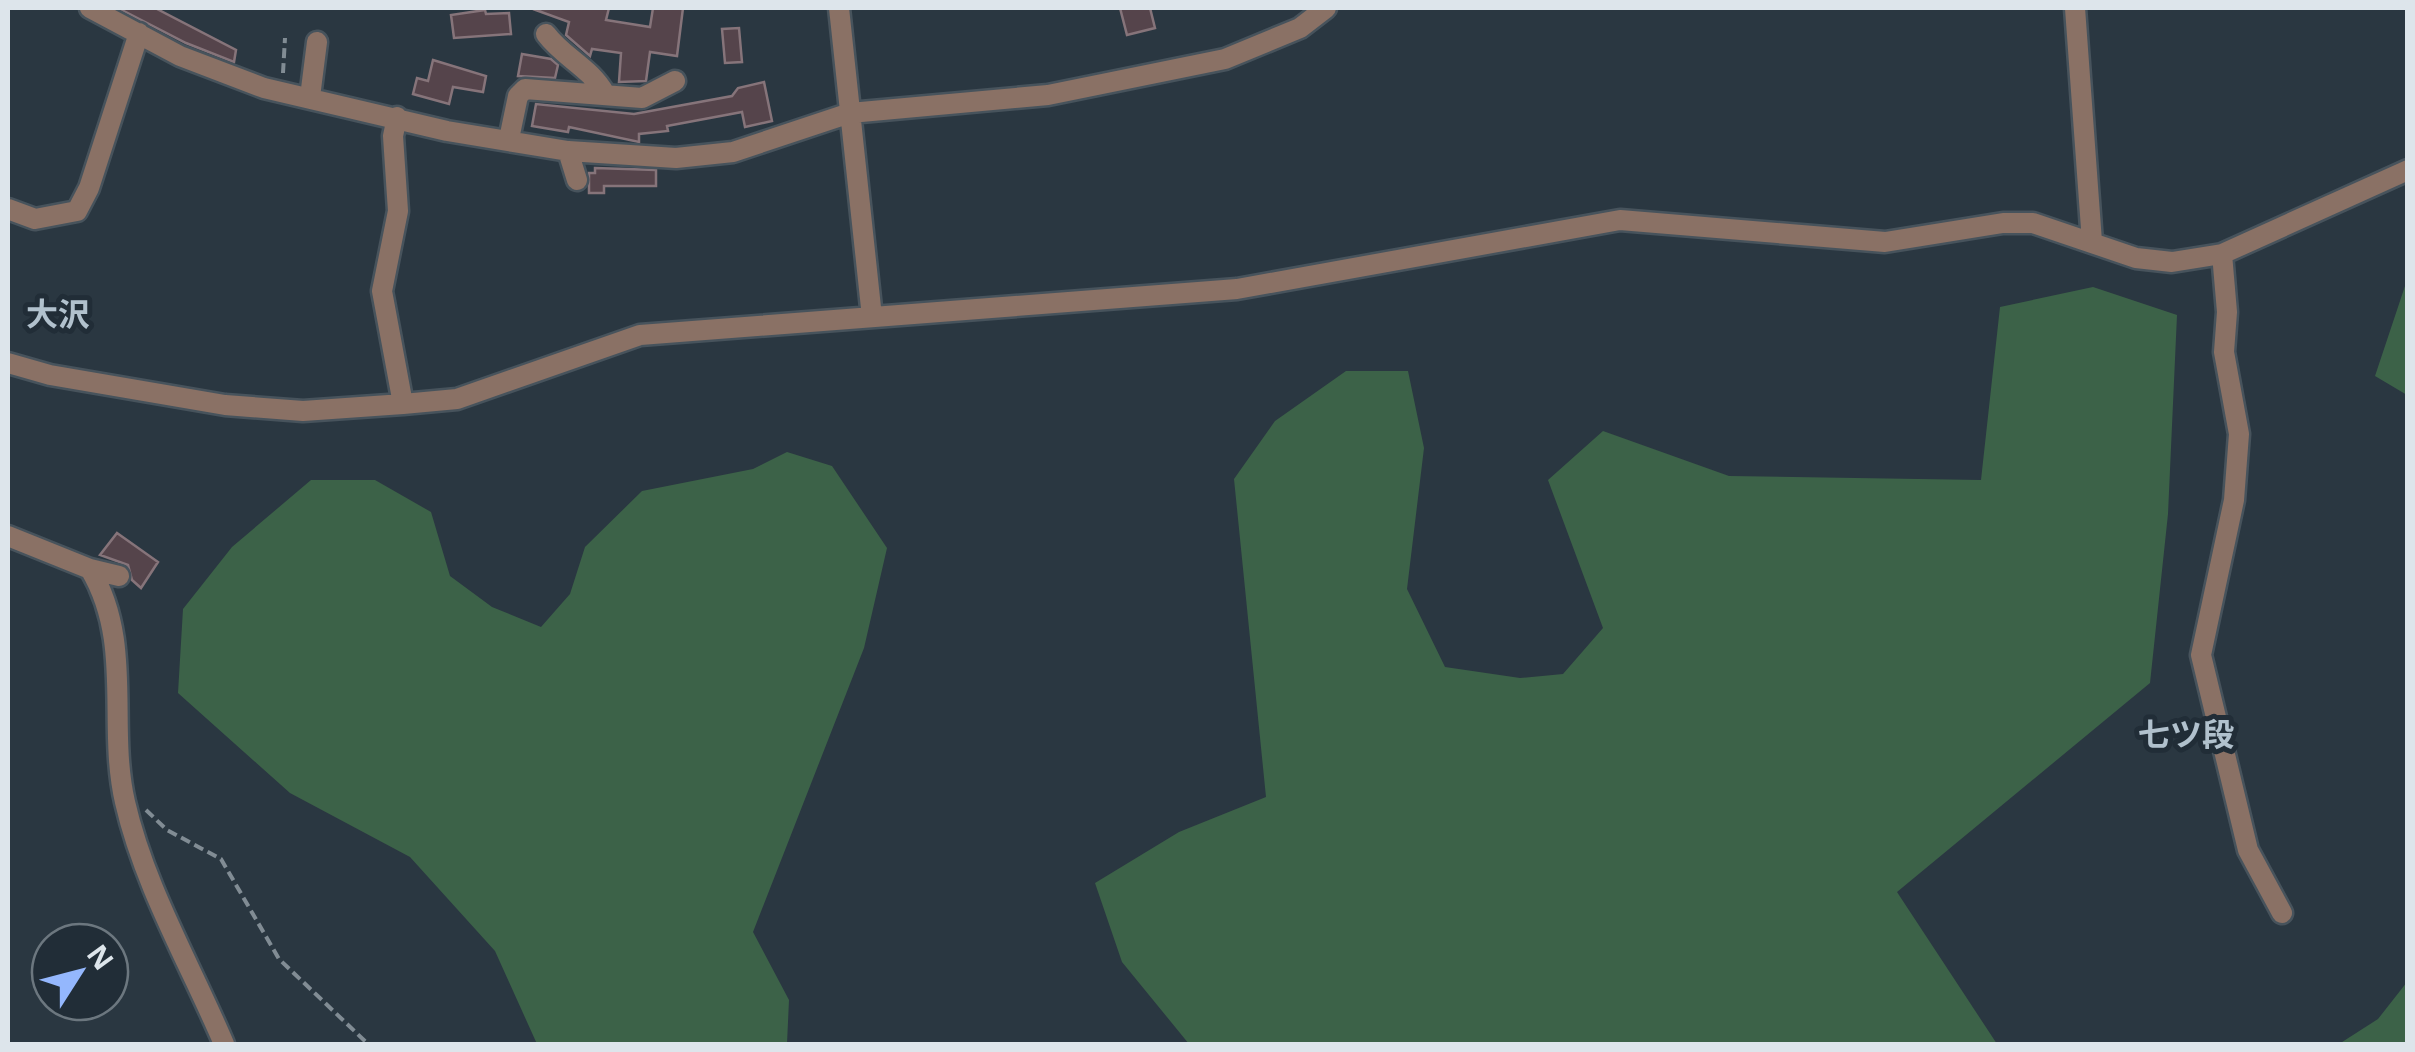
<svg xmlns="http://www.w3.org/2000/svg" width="2415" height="1052" viewBox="0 0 2415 1052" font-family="'Noto Sans','Noto Sans JP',sans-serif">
	<rect width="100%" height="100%" fill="#2a3741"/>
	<path fill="#3c6248" d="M2407,280l1,115h-1l-32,-19z
		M2093,287l84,28 -9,199 -18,169 -253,209 100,152h-808l-67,-82 -27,-79 84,-51 87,-35 -32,-318 41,-58 71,-50h62l16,77 -17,141 38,78 75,11 43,-4 40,-46 -55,-148 55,-49 126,45 252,4 19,-173z
		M787,452l45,14 55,82 -23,100 -111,284 36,68 -2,44h-250l-42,-93 -85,-94 -120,-64 -112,-100 5,-84 49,-62 79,-67h64l56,32 19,64 42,31 49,20 29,-33 15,-47 57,-56 111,-22z
		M2407,982v62h-68l39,-25z"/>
	<path fill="#55444b" stroke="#86747a" stroke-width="2.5" d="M118,8h37l81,42 -2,12 -48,-19z
		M609,8l-3,12 44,7 3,-19h30l-6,48 -27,-4 -4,29 -27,1 2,-29 -29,-4 -2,7 -24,-21 3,-13 -36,-13z
		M1120,8h30l5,20 -28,7z
		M485,10l1,4 23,-1 2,21 -57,4 -3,-23z
		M739,28l3,34 -17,1 -3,-34z
		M522,54l29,5 7,6 -3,13 -37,-2z
		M433,60l53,16 -3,16 -30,-5 -4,17 -36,-10 4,-16 11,3z
		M764,82l8,39 -27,6 -3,-15 -75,14 1,5 -29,3v8l-70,-15 -1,5 -36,-6 4,-22 98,10 98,-18 6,-8z
		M595,168l61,2v16h-52v7h-15v-20h6z
		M117,533l41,29 -17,26 -9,-8 -4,-15 -28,-10z"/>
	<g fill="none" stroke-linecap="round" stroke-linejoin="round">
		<g stroke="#47535c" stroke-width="25">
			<path id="minor" d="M90,8l90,48 84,32 183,43 121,20 108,7 57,-6 117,-39 198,-18 177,-36 75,-31 26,-20
				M839,8l33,309
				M2075,8l17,234
				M546,34c18,24 45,34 59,60
				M310,97l7,-55
				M397,117l-4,19 5,75 -16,80 21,113
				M509,139l9,-43 7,-7 117,9 33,-17
				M568,151l9,29
				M8,209l27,10 42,-8 12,-23 50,-155
				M2222,254l5,58 -3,40 15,82 -5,66 -33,155 47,195 34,63
				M8,363l42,12 175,30 78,6 100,-7 54,-5 183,-64 597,-46 383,-69 265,22 118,-19h30l103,35 36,4 50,-8 186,-84
				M8,536l82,33 29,7
				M90,569c44,74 17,155 35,233 19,84 66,164 99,242"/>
		</g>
		<path stroke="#818c94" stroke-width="4" stroke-dasharray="10 5" stroke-linecap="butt" d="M283,73l2,-35
			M146,810l21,20 54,29 58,100 89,85"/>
		<use href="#minor" stroke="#8a7165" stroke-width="20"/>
	</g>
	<g text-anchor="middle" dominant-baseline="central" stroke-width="10" stroke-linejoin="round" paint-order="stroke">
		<g font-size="32" font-weight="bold" fill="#b1c1cd" stroke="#212d37">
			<text x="58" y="313">大沢</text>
			<text x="2186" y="733">七ツ段</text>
		</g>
	</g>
	<rect width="2415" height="1052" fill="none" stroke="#dde5eb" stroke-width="20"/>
	<g transform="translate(80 972) rotate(54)"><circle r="48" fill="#212d37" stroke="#6c777f" stroke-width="2.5"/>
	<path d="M0-8L18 38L0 25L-18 38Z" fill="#94b7fd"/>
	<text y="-15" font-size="28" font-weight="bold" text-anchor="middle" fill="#dde5eb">N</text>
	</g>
</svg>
